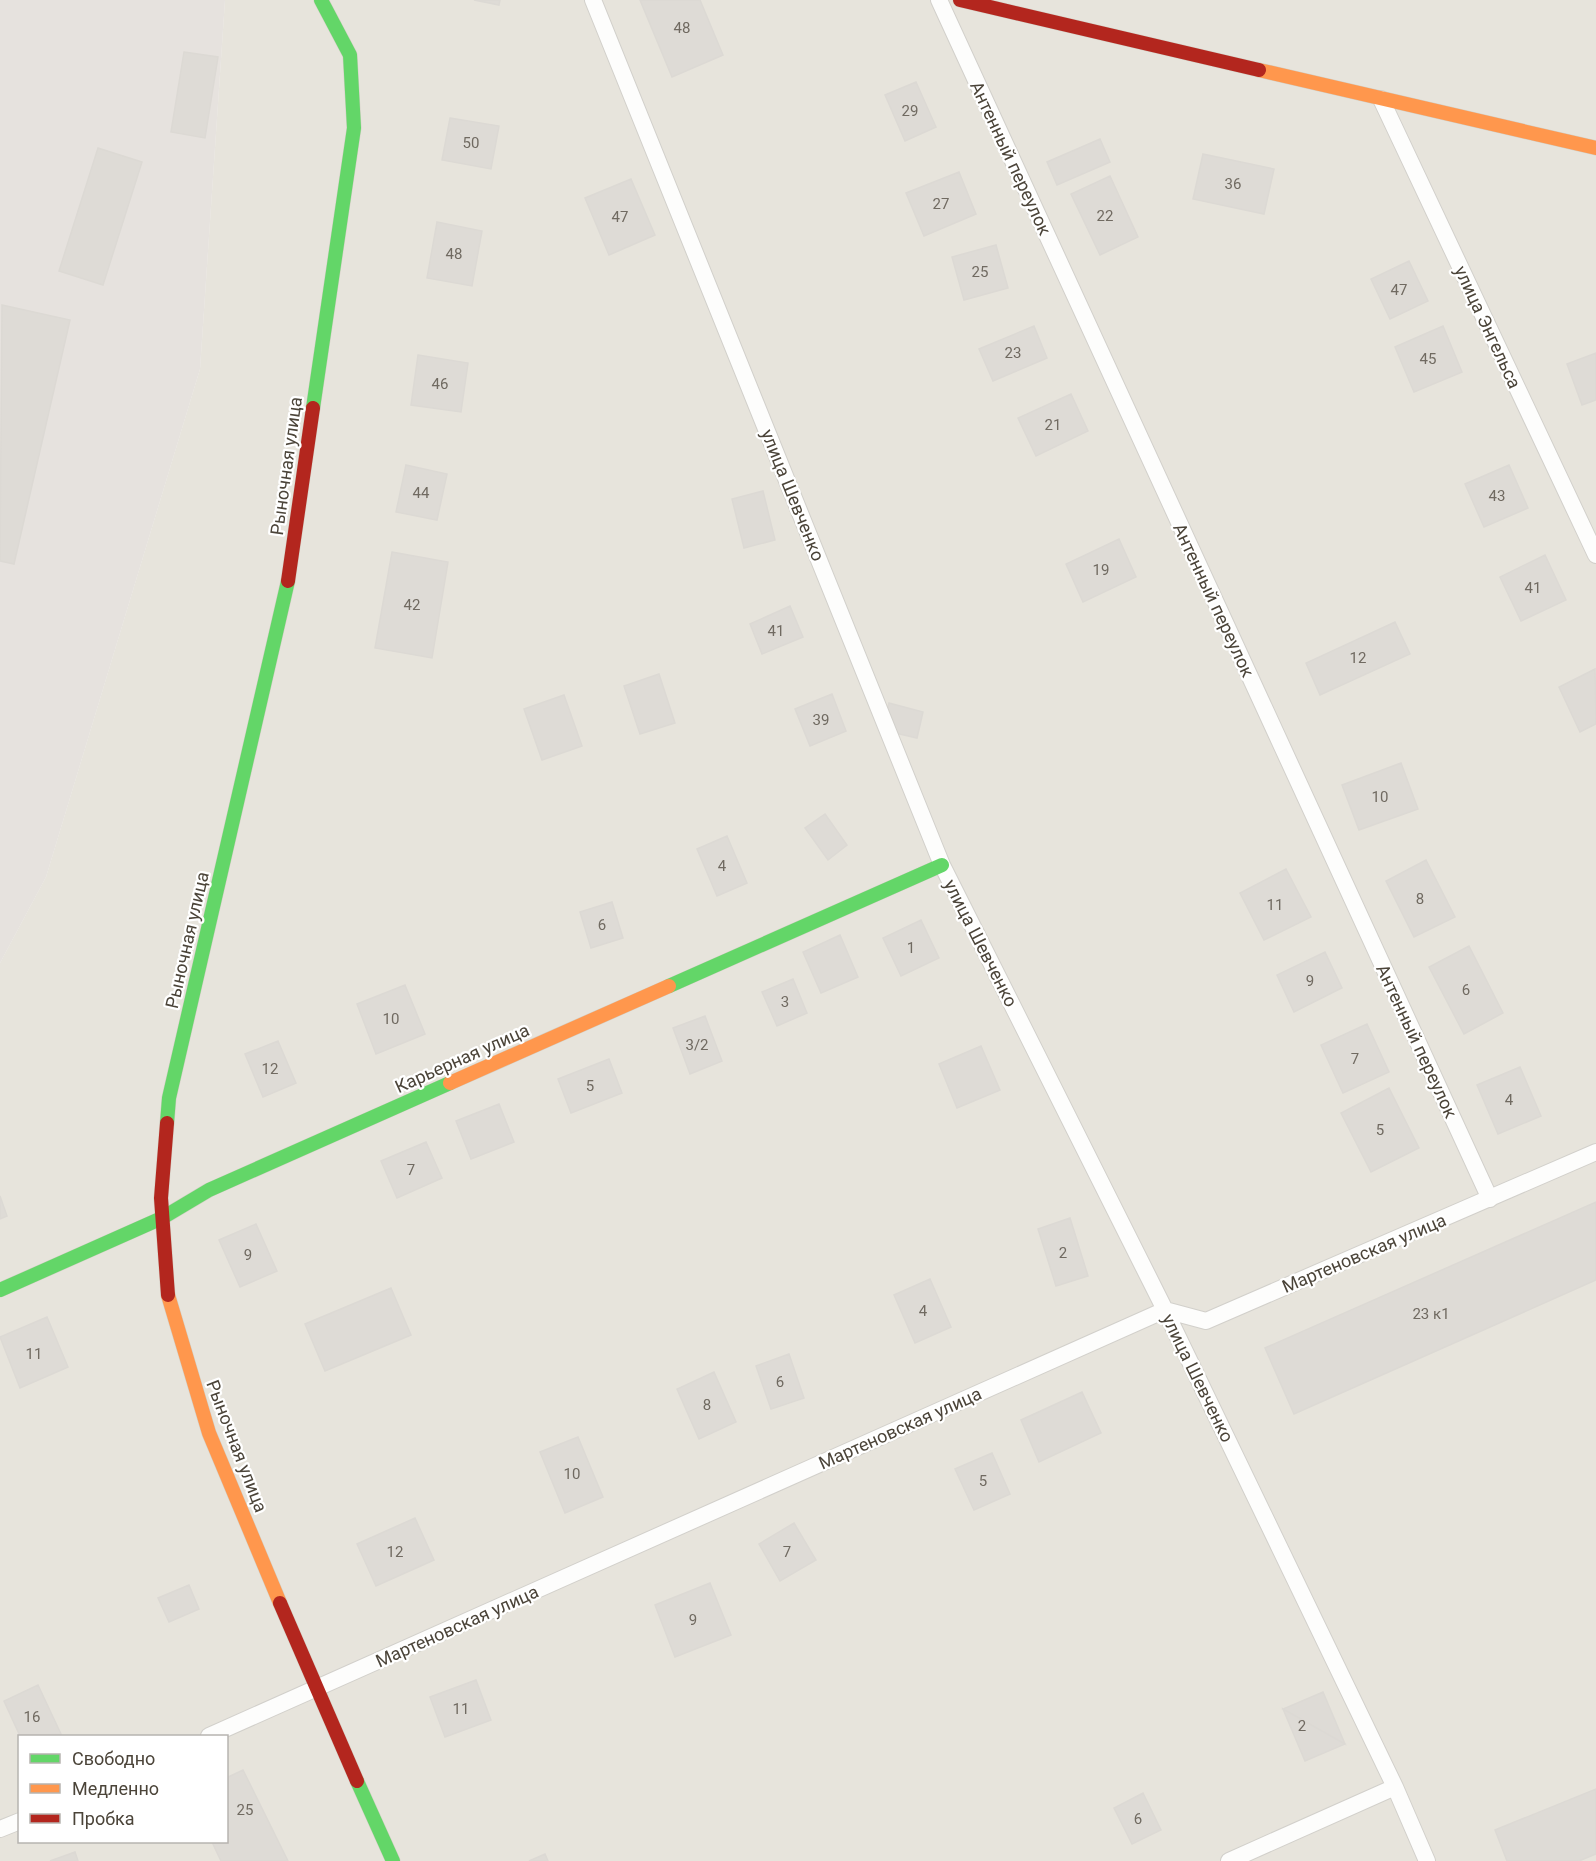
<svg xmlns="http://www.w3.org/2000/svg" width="1596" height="1861" viewBox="0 0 1596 1861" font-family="Roboto,sans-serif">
	<rect width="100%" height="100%" fill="#f4f2ee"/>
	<path fill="#e7e4dc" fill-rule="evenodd" d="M225,0h1371v1861h-1596v-898l46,-86 154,-508zM20,1736h206v106h-206z"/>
	<path fill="#e6e2de" d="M0,0h225l-25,369 -154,508 -46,86z"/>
	<path fill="#dedbd6" stroke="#dcd9d4" stroke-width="1.5" d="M474,0h26l-1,5z
		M640,0h60l23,55 -51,22z
		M184,52l34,5 -13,81 -34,-6z
		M916,82l20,45 -31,14 -20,-46z
		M450,118l49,8 -8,43 -49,-9z
		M1100,139l10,23 -53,23 -10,-23z
		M98,148l44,14 -39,123 -44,-14z
		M1203,154l71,15 -10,45 -71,-15z
		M959,172l17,42 -52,22 -18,-43z
		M1110,176l28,61 -38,18 -29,-61z
		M631,179l24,56 -46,20 -24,-57z
		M437,222l45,9 -10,55 -45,-8z
		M996,245l12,43 -44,12 -12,-43z
		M1409,261l19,40 -38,18 -19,-40z
		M2,305l68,15 -56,244 -14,-3z
		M1034,326l13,32 -54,23 -14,-32z
		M1443,326l19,46 -48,20 -19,-45z
		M1596,353v47l-14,5 -15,-41z
		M418,355l50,8 -7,49 -50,-7z
		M1071,394l17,37 -52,25 -18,-38z
		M406,465l41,9 -10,46 -41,-8z
		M1509,465l19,43 -44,19 -19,-43z
		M763,491l12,49 -31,8 -12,-49z
		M1119,539l17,38 -53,25 -17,-38z
		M392,552l56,10 -16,96 -57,-10z
		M1545,555l21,45 -45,21 -21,-44z
		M790,606l13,31 -41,17 -12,-30z
		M1395,622l15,32 -90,41 -14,-32z
		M1595,669l1,55 -16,8 -21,-45z
		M659,674l16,49 -35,11 -16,-48z
		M832,694l14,37 -36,15 -15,-37z
		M564,695l18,51 -40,14 -18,-51z
		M889,703l34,9 -6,26 -35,-8z
		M1401,763l17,46 -59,21 -17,-45z
		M825,814l22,31 -19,15 -23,-32z
		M727,836l20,47 -30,13 -20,-47z
		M1426,860l29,57 -41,20 -28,-56z
		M1286,869l25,48 -47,23 -24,-47z
		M612,902l11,36 -32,10 -11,-36z
		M921,920l18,38 -38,18 -18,-38z
		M840,935l18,42 -37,16 -18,-41z
		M1469,946l34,67 -39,21 -35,-67z
		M1325,952l17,36 -48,24 -17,-37z
		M793,979l14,34 -30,13 -15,-34z
		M405,985l20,49 -49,20 -19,-50z
		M705,1016l17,45 -32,13 -17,-46z
		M1367,1024l22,48 -46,21 -22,-48z
		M278,1041l18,42 -33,14 -18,-43z
		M981,1046l19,44 -43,18 -18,-44z
		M609,1059l13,34 -51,20 -13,-34z
		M1520,1067l21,49 -43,18 -21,-49z
		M1389,1088l30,60 -48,24 -30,-59z
		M499,1104l15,38 -43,17 -15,-38z
		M426,1142l16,36 -45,20 -16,-37z
		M0,1196l7,20 -7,3z
		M1596,1202v78l-302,134 -29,-66z
		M1070,1218l18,58 -32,10 -18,-57z
		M256,1224l21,47 -37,16 -21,-47z
		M930,1279l21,48 -36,16 -21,-48z
		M391,1288l20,47 -86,36 -20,-47z
		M47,1317l21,50 -48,21 -20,-51z
		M789,1354l15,44 -33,11 -15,-43z
		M714,1372l22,50 -37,17 -22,-50z
		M1082,1392l19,41 -62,29 -18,-42z
		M578,1437l25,60 -38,16 -25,-61z
		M992,1453l18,41 -36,16 -19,-41z
		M415,1518l19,42 -58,26 -19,-42z
		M794,1523l22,37 -36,21 -21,-37z
		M710,1583l21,52 -56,22 -20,-52z
		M189,1585l10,24 -30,13 -11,-24z
		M476,1680l15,40 -46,17 -15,-40z
		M38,1685l23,49 -41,2 -16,-35z
		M1323,1692l22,52 -62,-35z
		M1283,1709l62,35 -40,17z
		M243,1770l45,91h-67l-9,-19h14v-64z
		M1596,1789v65l-17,7h-72l-12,-31z
		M1143,1793l18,37 -29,14 -18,-36z
		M75,1852l3,9h-28z
		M545,1854l3,7h-19z"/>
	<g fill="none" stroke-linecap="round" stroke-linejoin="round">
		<g stroke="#d2d0cb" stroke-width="18">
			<path id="lane" d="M593,0l349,865 223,445 230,477 32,74
				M939,0l551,1199
				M1381,99l215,456
				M209,1736l956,-426 41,11 390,-169
				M0,1829l20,-8
				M1229,1861l166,-74"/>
		</g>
		<g stroke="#d3cfc5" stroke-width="15">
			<path id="fast" d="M313,408l41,-280 -4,-73 -29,-55
				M669,986l273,-121
				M167,1123l2,-25 119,-517
				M0,1290l162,-72 47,-28 241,-107
				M357,1781l36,80"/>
		</g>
		<g stroke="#d3cfc5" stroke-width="15">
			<path id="slow" d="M1259,70l337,78
				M450,1083l219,-97
				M168,1295l41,138 71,170"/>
		</g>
		<g stroke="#d3cfc5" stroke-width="15">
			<path id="jam" d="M960,0l299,70
				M288,581l25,-173
				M167,1123l-6,75 7,97
				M280,1603l77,178"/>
		</g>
		<use href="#lane" stroke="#fdfdfc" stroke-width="16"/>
		<use href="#fast" stroke="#63d668" stroke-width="14"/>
		<use href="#slow" stroke="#ff974d" stroke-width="14"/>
		<use href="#jam" stroke="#b3261e" stroke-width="14"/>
	</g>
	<g text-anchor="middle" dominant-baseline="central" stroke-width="4.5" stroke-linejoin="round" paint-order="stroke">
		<g font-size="15" fill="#706a61">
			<text x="682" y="28">48</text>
			<text x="910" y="111">29</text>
			<text x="471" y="143">50</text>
			<text x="1233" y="184">36</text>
			<text x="941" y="204">27</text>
			<text x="1105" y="216">22</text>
			<text x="620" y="217">47</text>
			<text x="454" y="254">48</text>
			<text x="980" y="272">25</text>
			<text x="1399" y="290">47</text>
			<text x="1013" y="353">23</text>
			<text x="1428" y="359">45</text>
			<text x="440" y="384">46</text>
			<text x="1053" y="425">21</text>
			<text x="421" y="493">44</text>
			<text x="1497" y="496">43</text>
			<text x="1101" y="570">19</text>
			<text x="1533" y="588">41</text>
			<text x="412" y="605">42</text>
			<text x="776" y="631">41</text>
			<text x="1358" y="658">12</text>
			<text x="821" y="720">39</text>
			<text x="1380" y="797">10</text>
			<text x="722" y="866">4</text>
			<text x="1420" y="899">8</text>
			<text x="1275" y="905">11</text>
			<text x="602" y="925">6</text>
			<text x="911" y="948">1</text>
			<text x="1310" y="981">9</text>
			<text x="1466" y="990">6</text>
			<text x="785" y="1002">3</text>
			<text x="391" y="1019">10</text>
			<text x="697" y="1045">3/2</text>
			<text x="1355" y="1059">7</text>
			<text x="270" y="1069">12</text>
			<text x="590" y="1086">5</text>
			<text x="1509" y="1100">4</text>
			<text x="1380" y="1130">5</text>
			<text x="411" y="1170">7</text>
			<text x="1063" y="1253">2</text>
			<text x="248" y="1255">9</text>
			<text x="923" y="1311">4</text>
			<text x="1431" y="1314">23 к1</text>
			<text x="34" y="1354">11</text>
			<text x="780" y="1382">6</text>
			<text x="707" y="1405">8</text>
			<text x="572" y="1474">10</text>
			<text x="983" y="1481">5</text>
			<text x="395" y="1552">12</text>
			<text x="787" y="1552">7</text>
			<text x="693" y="1620">9</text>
			<text x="461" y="1709">11</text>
			<text x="32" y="1717">16</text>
			<text x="1302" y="1726">2</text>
			<text x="245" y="1810">25</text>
			<text x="1138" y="1819">6</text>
		</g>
		<g font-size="18" fill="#4b4439" stroke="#fff">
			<text transform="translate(1011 158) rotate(65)">Антенный переулок</text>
			<text transform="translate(1488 327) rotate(65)">улица Энгельса</text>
			<text transform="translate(286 466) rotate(-82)">Рыночная улица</text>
			<text transform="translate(793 495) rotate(68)">улица Шевченко</text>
			<text transform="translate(1214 600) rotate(65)">Антенный переулок</text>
			<text transform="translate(187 940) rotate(-77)">Рыночная улица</text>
			<text transform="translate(981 943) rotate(63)">улица Шевченко</text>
			<text transform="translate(1417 1041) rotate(65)">Антенный переулок</text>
			<text transform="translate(462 1058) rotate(-24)">Карьерная улица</text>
			<text transform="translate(1364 1253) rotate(-23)">Мартеновская улица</text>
			<text transform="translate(1198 1378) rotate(64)">улица Шевченко</text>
			<text transform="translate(900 1428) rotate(-24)">Мартеновская улица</text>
			<text transform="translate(237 1446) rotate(69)">Рыночная улица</text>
			<text transform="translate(457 1626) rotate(-24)">Мартеновская улица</text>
		</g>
	</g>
	<rect x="18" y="1735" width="210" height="108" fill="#ffffff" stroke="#b7b4b0" stroke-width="1.5"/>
	<rect x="30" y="1754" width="30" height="9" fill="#63d668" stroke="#b7b4b0" stroke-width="1.5"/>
	<text x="72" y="1765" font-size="18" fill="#4b4439">Свободно</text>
	<rect x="30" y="1784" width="30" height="9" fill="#ff974d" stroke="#b7b4b0" stroke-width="1.5"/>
	<text x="72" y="1795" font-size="18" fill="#4b4439">Медленно</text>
	<rect x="30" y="1814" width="30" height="9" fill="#b3261e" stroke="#b7b4b0" stroke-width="1.5"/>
	<text x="72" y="1825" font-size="18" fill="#4b4439">Пробка</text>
</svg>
